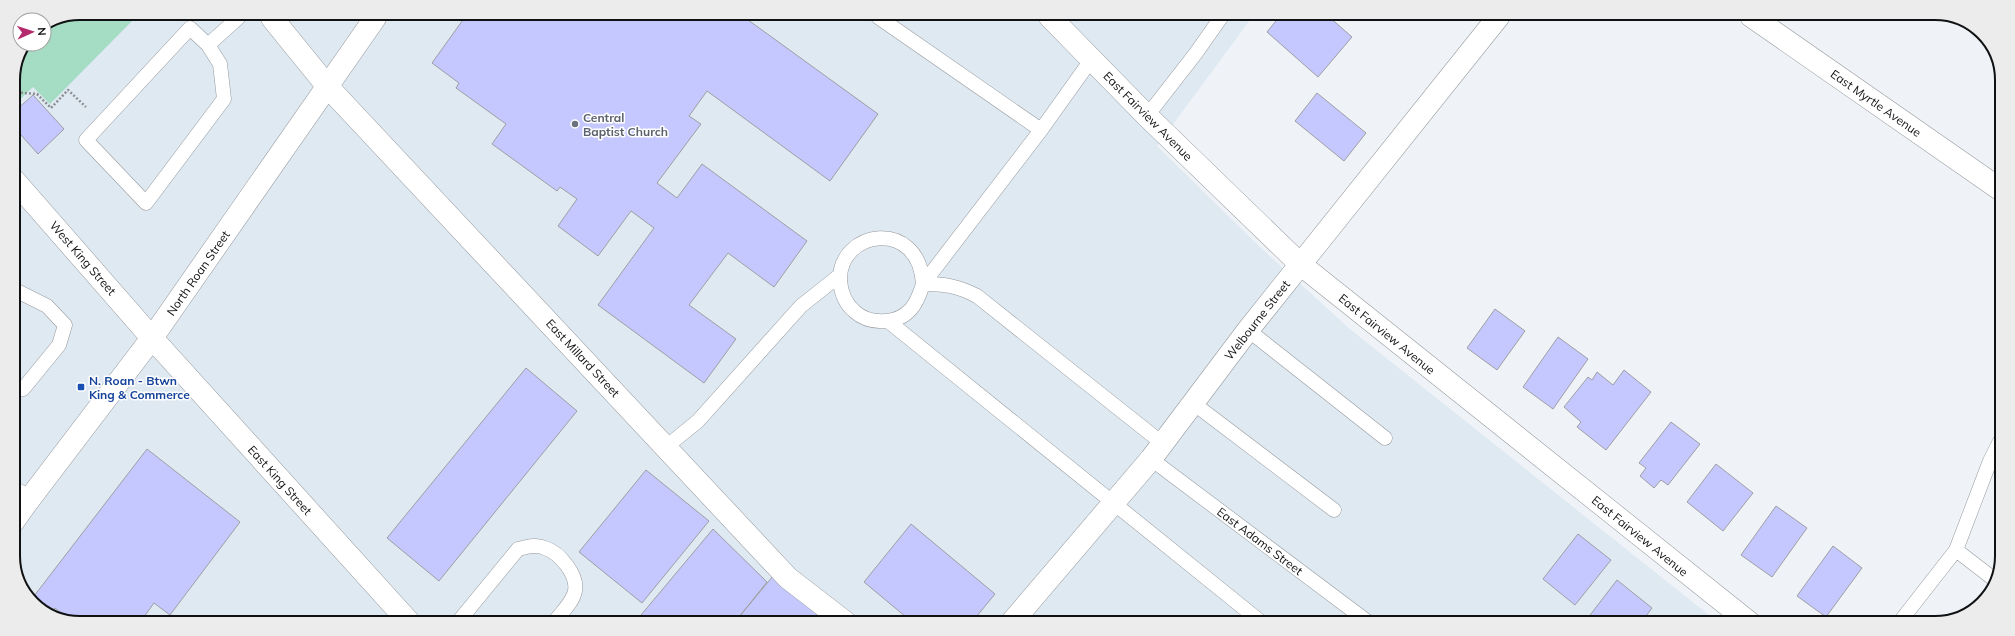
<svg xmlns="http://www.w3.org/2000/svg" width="2015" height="636" viewBox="0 0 2015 636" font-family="Mulish,sans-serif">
	<rect width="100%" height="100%" fill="#eff3f7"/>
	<path fill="#dfe9f2" d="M1253,16l-96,130 104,102 90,82 368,293 -1657,-2 -35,-24 -14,-36v-482l5,-25 7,-10h19v-19l10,-7z"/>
	<path fill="#a4ddc3" d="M54,18h81l-85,86 -17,-17 -20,19c0,-21 -1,-43 12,-62h19v-19z"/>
	<path fill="#c5c8fe" stroke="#9e9ea3" d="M1280,16h48l24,21 -34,40 -51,-45z
		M465,17h279l134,97 -48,67 -123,-90 -18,25 12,8 -44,59 20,15 25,-34 105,77 -33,46 -46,-34 -39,52 47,34 -32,44 -106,-78 56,-77 -23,-17 -33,45 -40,-30 19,-27 -17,-12 -3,4 -65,-47 14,-20 -50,-36 3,-5 -27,-20z
		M1317,93l49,40 -22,28 -49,-40z
		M33,95l31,34 -26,25 -25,-28v-13z
		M1495,309l30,22 -28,39 -30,-22z
		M1558,337l30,22 -35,50 -30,-22z
		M526,368l51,43 -138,170 -52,-43z
		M1624,370l27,22 -45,58 -29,-23 4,-5 -17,-15 24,-30 4,3 5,-8 16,13z
		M1671,422l29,22 -32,41 -7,-5 -7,8 -14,-12 6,-8 -7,-5z
		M147,449l93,73 -70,93 -16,-12 -13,18h-70l-16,-13 -4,5 -20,-13z
		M1716,464l37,29 -30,38 -36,-29z
		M646,470l63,51 -67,82 -63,-51z
		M1776,506l31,22 -35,49 -31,-22z
		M911,524l84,70 -23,28h-60l-48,-40z
		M713,529l54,53 -32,40 -99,-1z
		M1578,534l33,26 -36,45 -32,-26z
		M1833,546l29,22 -36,49 -29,-21z
		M773,576l55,46h-93z
		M1617,580l35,28 -11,15h-57z"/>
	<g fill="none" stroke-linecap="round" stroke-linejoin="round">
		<g stroke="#96999d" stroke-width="15">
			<path id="lane" d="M878,17l163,113
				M190,28l18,17 12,19 4,35 -78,104 -60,-63z
				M208,45l30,-27
				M1147,116l49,-63 26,-37
				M923,284c-4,-67 -85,-54 -83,-3 1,11 5,22 14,30 15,14 43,14 57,-2 7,-8 9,-16 12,-25l118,-154 50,-70
				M923,284c22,0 35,2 54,12l185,147
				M13,289l34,17 18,19 -6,20 -36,44h-10
				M888,321l373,301
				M1248,330l137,108
				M1193,403l141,107
				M666,447l32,-26 103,-115 39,-31
				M1151,459l217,163
				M1956,550l39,30
				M459,621l59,-72c9,-2 18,-5 27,-1 15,5 33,27 30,43 -2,11 -13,21 -20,30
				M1899,623l57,-73 34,-89 10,-20"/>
		</g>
		<g stroke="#96999d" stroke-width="23">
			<path id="street" d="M1751,16l250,174
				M272,18l56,69 460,491 57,44
				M13,179l139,159 256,283
				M13,492l15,9
				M1012,622l139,-163 97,-129 251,-314"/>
		</g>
		<g stroke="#96999d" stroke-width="23">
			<path id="secondary" d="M1050,17l97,99 153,148 450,359
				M13,522l15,-21 124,-163 223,-320"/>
		</g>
		<path stroke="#8b8d90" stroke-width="2.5" stroke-dasharray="2 2" stroke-linecap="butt" d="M13,92l24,2 14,14 17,-18 18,17"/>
		<use href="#lane" stroke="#fff" stroke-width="14"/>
		<use href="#street" stroke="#fff" stroke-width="22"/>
		<use href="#secondary" stroke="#fff" stroke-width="22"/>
	</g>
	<circle fill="#6b7280" stroke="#fff" stroke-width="1.5" cx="575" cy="124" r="4"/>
	<rect fill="#1a4fb4" stroke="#fff" stroke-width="1.5" x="77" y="383" width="8" height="8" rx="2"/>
	<g text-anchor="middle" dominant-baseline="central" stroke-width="3" stroke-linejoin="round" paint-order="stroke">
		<g font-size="12" fill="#101113" stroke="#fff">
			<text transform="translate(1876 103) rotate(35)">East Myrtle Avenue</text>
			<text transform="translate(1148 116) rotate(45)">East Fairview Avenue</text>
			<text transform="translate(83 258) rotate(49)">West King Street</text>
			<text transform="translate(198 273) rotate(-55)">North Roan Street</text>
			<text transform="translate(1257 320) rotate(-52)">Welbourne Street</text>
			<text transform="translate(1387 334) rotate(39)">East Fairview Avenue</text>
			<text transform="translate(583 358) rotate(47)">East Millard Street</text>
			<text transform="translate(280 480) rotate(48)">East King Street</text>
			<text transform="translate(1640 536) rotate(39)">East Fairview Avenue</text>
			<text transform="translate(1260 541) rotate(37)">East Adams Street</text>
		</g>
		<g font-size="12" font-weight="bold" fill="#5b616d" stroke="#fff" text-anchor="start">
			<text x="583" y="117">Central<tspan x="583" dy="14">Baptist Church</tspan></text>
		</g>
		<g font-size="12" font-weight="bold" fill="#164399" stroke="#fff" text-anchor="start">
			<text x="89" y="380">N. Roan - Btwn<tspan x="89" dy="14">King &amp; Commerce</tspan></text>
		</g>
	</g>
	<path d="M0 0H2015V636H0ZM80 20H1935A60 60 0 0 1 1995 80V556A60 60 0 0 1 1935 616H80A60 60 0 0 1 20 556V80A60 60 0 0 1 80 20Z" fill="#ececec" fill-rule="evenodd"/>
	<path fill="none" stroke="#101113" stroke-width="2" d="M80 20H1935A60 60 0 0 1 1995 80V556A60 60 0 0 1 1935 616H80A60 60 0 0 1 20 556V80A60 60 0 0 1 80 20Z"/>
	<g transform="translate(32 32) rotate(87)"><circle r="19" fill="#ffffff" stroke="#9fa0a1"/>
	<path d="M0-3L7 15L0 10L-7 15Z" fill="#b32b6c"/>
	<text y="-6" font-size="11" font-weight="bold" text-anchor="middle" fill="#101113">N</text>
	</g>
</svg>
